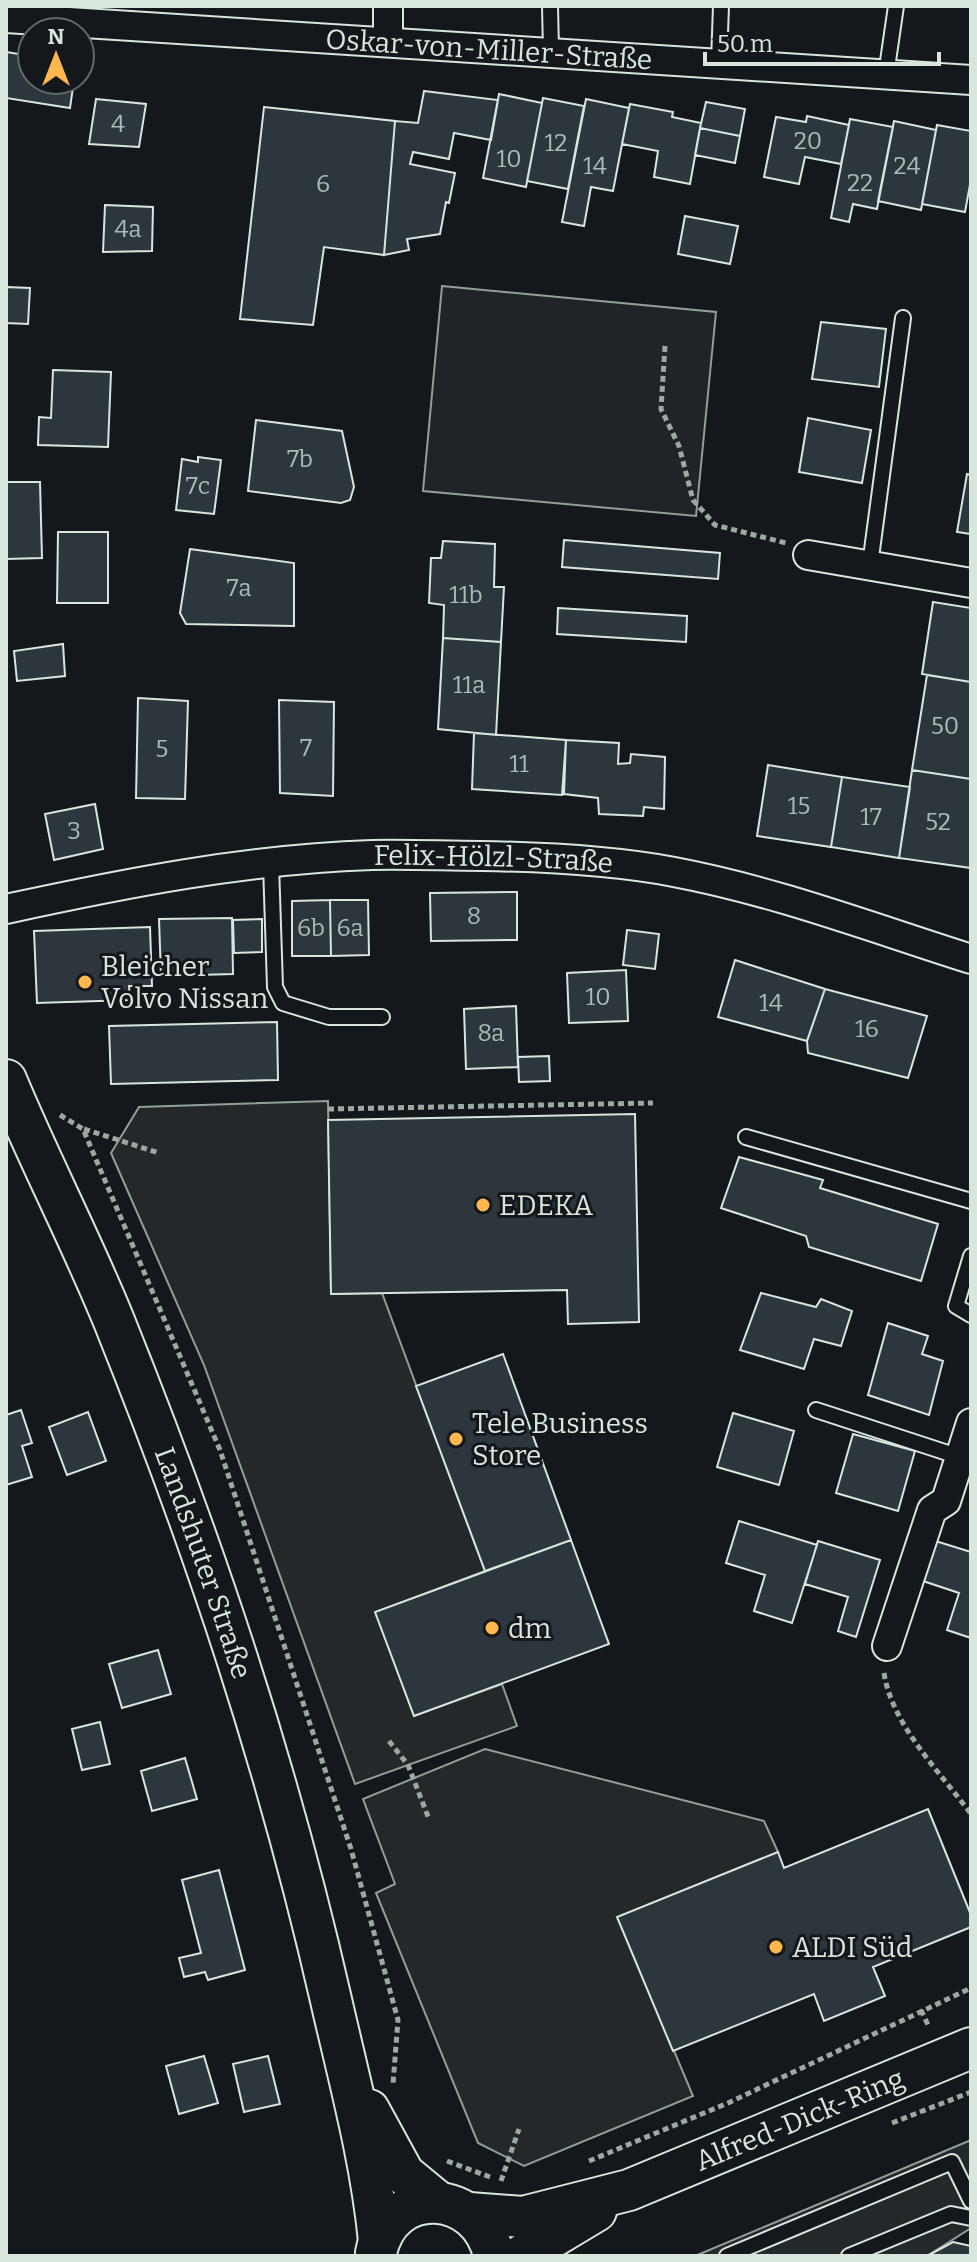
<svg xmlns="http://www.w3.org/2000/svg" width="977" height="2262" viewBox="0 0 977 2262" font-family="Bitter,serif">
	<rect width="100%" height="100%" fill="#14181c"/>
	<path fill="#202428" stroke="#939e99" stroke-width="2" d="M442,286l274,26 -20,204 -273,-25z"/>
	<path fill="#24282b" stroke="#939e99" stroke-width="2" d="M328,1101l3,193 51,-1 103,278 -109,41 38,104 88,-32 15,42 -162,58 -151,-419 -93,-212 28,-46z
		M485,1749l279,72 14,31 -160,65 75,179 -169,70 -46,-23 -102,-250 19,-9 -32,-85z
		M971,2140v88l-44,28h-232z"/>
	<path fill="#2c363c" stroke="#d8e6dc" stroke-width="2" d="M6,52l26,4v24h42l-4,28 -64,-10z
		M424,91l74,9 -7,40 -37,-7 -5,26 -36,-7 -3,12 45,9 -6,30 -3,-1 -6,32 -33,5 2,11 -25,5 11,-134 23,2z
		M499,94l43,9 -16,84 -43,-9z
		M543,98l41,8 -16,83 -41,-8z
		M96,99l50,5 -7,43 -50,-3z
		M586,99l43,9 -16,83 -22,-4 -7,39 -22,-4z
		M706,102l39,7 -5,27 -40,-8z
		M630,104l43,8 -1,5 29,6 -11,61 -36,-7 4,-26 -36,-7z
		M264,107l131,14 -11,134 -60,-8 -11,78 -73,-6z
		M807,116l42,9 -8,39 -36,-7 -6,27 -35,-7 12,-60 30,5z
		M850,119l43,8 -16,82 -24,-5 -4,18 -18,-4z
		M894,121l42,9 -15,80 -43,-9z
		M937,125l34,6v48l-6,33 -43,-8z
		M700,128l40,8 -5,27 -40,-8z
		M105,205l48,2 -1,44 -49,1z
		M685,216l53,10 -8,38 -52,-10z
		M6,287l24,1 -2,36 -22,-1z
		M821,322l65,7 -7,58 -67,-8z
		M53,370l58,2 -3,75 -70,-2 1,-28 12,1z
		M808,418l63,12 -9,53 -63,-11z
		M256,420l86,11 12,56 -4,13 -9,3 -93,-12z
		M198,457l23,3 -7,54 -38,-4 6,-51 16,3z
		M967,474l4,1v59l-14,-2z
		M6,482h34l2,76 -36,1z
		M58,532h50v71h-51z
		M564,540l156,13 -2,26 -156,-12z
		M443,541l52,3 -1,43h10l-3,55 -58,-4 1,-33 -15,-2 2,-45h10z
		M190,549l104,14v63l-108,-2 -6,-11z
		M933,602l38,6v74l-49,-8z
		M558,608l129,8 -1,26 -129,-8z
		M443,638l58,4 -5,93 -58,-6z
		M63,644l2,32 -48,5 -3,-30z
		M927,675l44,7v97l-59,-9z
		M138,698l50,3 -3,98 -49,-1z
		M279,700l55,2 -1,94 -53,-3z
		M474,733l92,7 -4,55 -90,-6z
		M566,740l53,3 -1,21 12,-1 1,-9 34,3 -1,52 -20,-2 -1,9 -44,-2 -1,-16 -34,-4z
		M768,765l74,12 -11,70 -74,-11z
		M912,770l59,9v89l-72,-10z
		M842,777l68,10 -11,71 -68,-11z
		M95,804l8,45 -49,11 -9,-46z
		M517,892v48l-86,1 -1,-48z
		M330,900l1,56h-39v-55z
		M330,900h38l1,55 -38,1z
		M232,918l1,56 -72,2 -2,-57z
		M262,919v33l-28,1 -1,-33z
		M150,927l2,59h-23l1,14 -93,3 -3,-72z
		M627,930l32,4 -4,35 -32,-4z
		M735,960l90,29 -18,52 -89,-24z
		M626,970l2,51 -59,2 -2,-50z
		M825,989l102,27 -19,62 -100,-25 -1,-12z
		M516,1006l2,61 -52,2 -2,-60z
		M277,1022l1,58 -167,4 -2,-58z
		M549,1056l1,25 -31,1 -1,-25z
		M635,1114l4,208 -71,2 -1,-34 -236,4 -3,-174z
		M739,1157l84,23 -3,8 118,36 -17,57 -112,-34 -3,-11 -85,-28z
		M761,1293l55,14 5,-8 31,12 -11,35 -27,-7 -10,30 -64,-19z
		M888,1323l40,13 -6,18 21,7 -14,54 -61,-20z
		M503,1354l68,186 -86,31 -69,-185z
		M21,1410l11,33 -10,3 10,31 -26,8v-70z
		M88,1412l18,49 -39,14 -18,-48z
		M733,1413l61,18 -15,54 -62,-18z
		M853,1434l62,17 -17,60 -62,-18z
		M739,1521l78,24 -25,78 -38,-12 11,-36 -39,-12z
		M929,1539l42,13v86l-24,-8 12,-37 -42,-14z
		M571,1540l38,104 -195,72 -39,-104z
		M818,1541l62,19 -24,77 -18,-6 10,-34 -43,-13z
		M158,1650l13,44 -49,14 -13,-44z
		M100,1722l10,42 -28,6 -10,-41z
		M185,1758l12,41 -45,12 -11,-40z
		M928,1809l43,106v12l-98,40 12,29 -61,25 -10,-27 -141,57 -56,-134 161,-65 6,16z
		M219,1870l26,100 -37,10 -3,-8 -21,5 -5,-19 22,-5 -19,-73z
		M204,2056l14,47 -39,11 -13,-48z
		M268,2056l12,48 -36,8 -11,-48z
		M953,2242l18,4v10h-44z"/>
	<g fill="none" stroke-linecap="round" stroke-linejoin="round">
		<g stroke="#d8e6dc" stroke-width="18">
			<path id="service" d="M550,6l1,44
				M719,61l2,-55
				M886,75l10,-69
				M870,565l33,-247
				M271,864l4,123 8,16 46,14h53
				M746,1137l225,64
				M971,1256l-15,50 15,9
				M816,1410l144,47
				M727,2256l225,-94 19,39
				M849,2256l102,-42 20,4"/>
		</g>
		<g stroke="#d8e6dc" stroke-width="32">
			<g id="minor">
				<path id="s1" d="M6,18l965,62"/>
				<path d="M388,42v-36"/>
				<path d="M808,555l163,28"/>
				<path id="s2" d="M6,909c120,-26 242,-50 366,-54 36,-1 73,1 109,1 64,1 130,4 193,16 101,19 199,56 297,87"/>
				<path d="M887,1646l45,-136 14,-9 25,-78"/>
			</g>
		</g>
		<g stroke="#d8e6dc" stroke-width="44">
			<g id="secondary">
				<path id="s3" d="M6,1080c34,82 75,160 108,241 91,226 163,442 217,679 18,79 40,159 48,241"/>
				<path d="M369,2110l35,64 34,28"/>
				<path id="s4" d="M469,2213l54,4 106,-27 342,-142"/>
				<path d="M376,2253c14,-70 104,-65 118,3"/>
				<path d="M521,2256l75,-45"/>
			</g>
		</g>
		<path stroke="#9da8a2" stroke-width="5" stroke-dasharray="6 4" stroke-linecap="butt" d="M665,346l-4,63 18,37 14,54 22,25 71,18
			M328,1109l325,-6
			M60,1115l23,14 137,321 131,399 47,171 -5,64
			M84,1129l75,24
			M884,1673c8,52 56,99 87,141
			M389,1741l19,24 21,54
			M921,2010l8,17
			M892,2123l79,-31
			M447,2161l43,16
			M589,2161l139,-58 243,-115
			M501,2181l18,-52"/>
		<use href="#service" stroke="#14181c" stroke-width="14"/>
		<use href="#minor" stroke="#14181c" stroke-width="28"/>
		<use href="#secondary" stroke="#14181c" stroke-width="40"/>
	</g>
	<g fill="#ffb74d" stroke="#14181c" stroke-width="3">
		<circle cx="85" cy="982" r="8"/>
		<circle cx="483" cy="1205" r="8"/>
		<circle cx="456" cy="1439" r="8"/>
		<circle cx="492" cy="1628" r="8"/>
		<circle cx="776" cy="1947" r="8"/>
	</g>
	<g text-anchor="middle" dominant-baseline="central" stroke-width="6" stroke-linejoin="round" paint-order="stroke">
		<g font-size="24" fill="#adbab4">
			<text x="118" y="124">4</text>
			<text x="808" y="141">20</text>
			<text x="556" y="143">12</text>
			<text x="509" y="159">10</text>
			<text x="595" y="166">14</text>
			<text x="907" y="166">24</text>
			<text x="860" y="183">22</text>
			<text x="323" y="184">6</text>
			<text x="128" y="229">4a</text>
			<text x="300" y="459">7b</text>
			<text x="198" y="486">7c</text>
			<text x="239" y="588">7a</text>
			<text x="466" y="595">11b</text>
			<text x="469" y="685">11a</text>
			<text x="945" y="726">50</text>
			<text x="306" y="748">7</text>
			<text x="162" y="749">5</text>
			<text x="519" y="764">11</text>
			<text x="799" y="806">15</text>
			<text x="871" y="817">17</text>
			<text x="938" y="822">52</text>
			<text x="74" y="831">3</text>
			<text x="474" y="916">8</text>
			<text x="311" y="928">6b</text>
			<text x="350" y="928">6a</text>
			<text x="598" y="997">10</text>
			<text x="771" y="1003">14</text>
			<text x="867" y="1029">16</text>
			<text x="491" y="1033">8a</text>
		</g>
		<g font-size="28" fill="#d8e6dc" stroke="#14181c">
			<text stroke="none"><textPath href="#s1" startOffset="484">Oskar-von-Miller-Straße</textPath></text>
			<text stroke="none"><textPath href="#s2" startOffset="492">Felix-Hölzl-Straße</textPath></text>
			<text stroke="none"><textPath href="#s3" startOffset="522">Landshuter Straße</textPath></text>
			<text stroke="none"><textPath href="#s4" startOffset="348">Alfred-Dick-Ring</textPath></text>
		</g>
		<g font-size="28" fill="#d8e6dc" stroke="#14181c" text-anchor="start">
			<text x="101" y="966">Bleicher<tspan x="101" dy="32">Volvo Nissan</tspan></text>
			<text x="499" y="1205">EDEKA</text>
			<text x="472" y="1423">Tele Business<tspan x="472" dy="32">Store</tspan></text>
			<text x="508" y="1628">dm</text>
			<text x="792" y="1947">ALDI Süd</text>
		</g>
	</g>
	<rect width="977" height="2262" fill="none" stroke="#d8e6dc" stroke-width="16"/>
	<g transform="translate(56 56)"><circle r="38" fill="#14181c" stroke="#626a69" stroke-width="2"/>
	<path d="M0-6L14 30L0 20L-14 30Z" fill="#ffb74d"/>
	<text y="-12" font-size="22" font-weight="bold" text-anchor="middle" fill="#d8e6dc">N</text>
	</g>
	<path d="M705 52v12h234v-12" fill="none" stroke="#d8e6dc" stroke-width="4"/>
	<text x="717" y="52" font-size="24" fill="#d8e6dc" stroke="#14181c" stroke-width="6" paint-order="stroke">50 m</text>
</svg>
